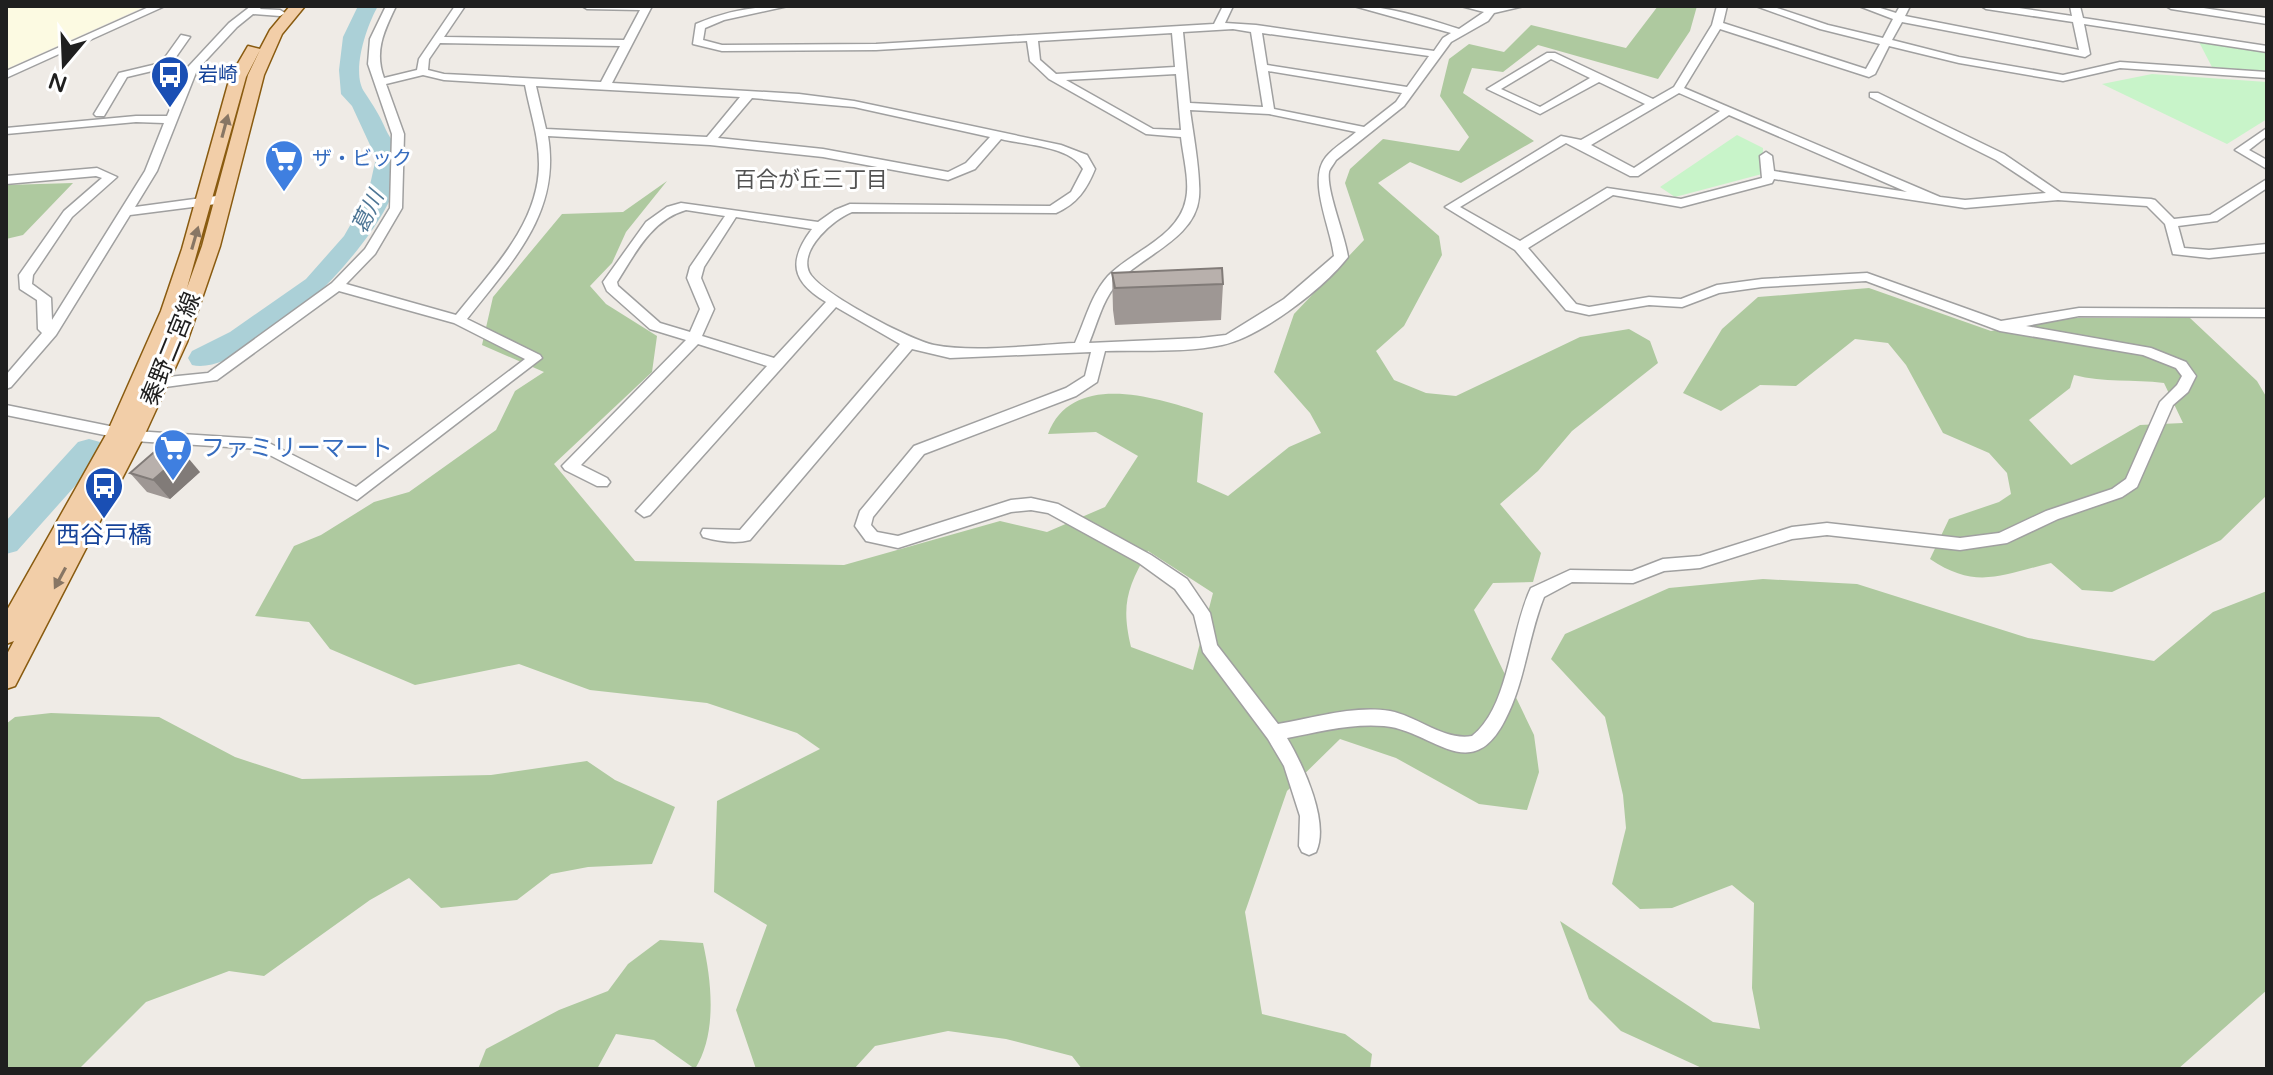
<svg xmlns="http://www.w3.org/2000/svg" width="2273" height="1075" viewBox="0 0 2273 1075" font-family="'Varela Round','Noto Sans JP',sans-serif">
	<rect width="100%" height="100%" fill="#efebe6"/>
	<path fill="#fcfae2" d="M6,6h140l-140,63z"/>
	<path fill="#aec99f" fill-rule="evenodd" d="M1658,6h39l-7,25 -32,48 -120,-34 -35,27 -31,-4 -9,25 71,48 -73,42 -51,-21 -32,21 61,53 3,19 -38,71 -28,25 18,29 32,13 30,3 124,-59 49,-8 21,12 8,22 -86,68 -34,40 -38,33 41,49 -8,29 -40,1 -19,27 60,125 5,37 -12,38 -48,-6 -83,-46 -56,-19 -53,52 -42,121 17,102 83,20 27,20 -2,15h-288l-10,-13 -66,-17 -58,-8 -73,15 -21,23h-98l-20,-59 31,-85 -53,-33 3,-91 103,-52 -23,-16 -90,-30 -117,-13 -71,-26 -104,21 -85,-36 -21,-27 -54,-6 39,-70 27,-11 53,-33 35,-10 87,-62 19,-39 29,-19 -62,-27 11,-48 69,-83 61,-2 44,-31 -41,51 -14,31 -22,23 16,18 51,32 -5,36 -98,92 81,97 209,4 156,-44 47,11 58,-25 33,-51 -42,-24 -48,2c24,-63 107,-37 155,-21l-6,69 31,14 61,-49 32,-14 -11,-20 -36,-41 20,-58 70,-74 -19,-57 5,-14 33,-30 76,12 10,-14 -29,-41 9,-37 20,-15 35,8 27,-27 95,23zM1148,551l65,42 -20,77 -62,-23c-10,-42 -4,-59 17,-96z
		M73,183l-50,52 -17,4v-54z
		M1869,288l122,43 72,-13h127l67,63 10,17v97l-46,45 -109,52 -30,-2 -31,-27c-50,12 -75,27 -121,-4l19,-40 50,-17 12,-8 -4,-21 -18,-20 -46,-20 -37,-68 -18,-22 -33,-4 -59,47 -36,-1 -39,26 -38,-18 39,-64 36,-32zM2074,375c30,8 59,4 90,8l19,40 -43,2 -69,40 -42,-45 41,-32z
		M1763,579l94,5 171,54 126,23 59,-49 54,-21v399l-89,79h-474l-83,-38 -32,-32 -29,-78 153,101 47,7 -8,-41 2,-85 -22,-18 -60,23 -32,1 -28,-25 14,-56 -3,-33 -18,-78 -54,-58 14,-25 104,-46z
		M51,713l108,4 76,40 67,22 189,-4 96,-14 28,19 60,27 -23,57 -64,3 -37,7 -34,26 -76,8 -32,-30 -39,22 -106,76 -35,-5 -83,31 -67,67h-73v-345l9,-7z
		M660,940l43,3c9,40 14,91 -8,126l-41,-29 -38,-6 -19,35h-119l8,-20 73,-39 49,-19 20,-27z"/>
	<path fill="#c8f4c9" d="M2199,42l68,10v19l-55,-4z
		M2152,74l115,8v37l-40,25 -125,-60z
		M1737,135l26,13 -1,26 -87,23 -15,-10z"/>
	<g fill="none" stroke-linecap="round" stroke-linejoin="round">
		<path fill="#abd0d7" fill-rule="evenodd" d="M358,6h20c-11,19 -28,67 -13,87 8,12 15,23 21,37 4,8 12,19 14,27 10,64 -152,223 -208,208l-4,-7 4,-7 38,-19 76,-53 38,-43 24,-42 8,-36 -24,-52 -11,-12 -2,-24 4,-33z
			M89,439l11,3 4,8 -4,8 -83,93 -11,3v-33l72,-79z"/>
		<g stroke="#a0a0a0" stroke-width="3">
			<path id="minor" d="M151,6h14l-159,72v-7z
				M251,6h11l-2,3 20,1 5,3 -5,3 -27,-2 -16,13 -40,43 -40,101 -22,36 89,-12 6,4 -6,4 -94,12 -74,120 -45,52 -5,2v-14l36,-42 -4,-4 -1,-29 -17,-11 -1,-14 45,-64 38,-33 -6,-2 -90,8v-8l91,-8 20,9 -45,40 -39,58 -1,9 19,14 1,22 93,-149 19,-48 -28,-1 -130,12v-6l130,-12h31l21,-49 41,-44z
				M386,6h10c-12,25 -22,45 -12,72l33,-8 2,-11 36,-53h10l-21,31 180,3 16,-30 -53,-1 -5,-3h70l-40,77 187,11 55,7 207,44 26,10 8,14c-8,20 -18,35 -39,44l-204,-1c-18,7 -53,37 -43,60 9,20 103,69 125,73 41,8 99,0 141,-2 10,-22 16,-48 33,-67 24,-25 71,-39 78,-77 4,-18 -3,-43 -5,-62l-35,-3 -97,-55 -19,-18 -3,-20 -151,9 -154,1 -29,-7 3,-20c30,-13 60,-18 92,-18l-64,14 -19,8 -2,12 19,5 154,-1 338,-20 9,-18h10l-8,17 31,2 178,26 9,-13 8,-5 -97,-27c36,0 70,12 105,23l25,-17 -23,-6h63l-30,7 -6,8 -37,21 -47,64 -68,54c-1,2 -7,10 -7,12 -3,18 16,63 19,85 -24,31 -87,80 -126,88 -37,8 -79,5 -117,6l-8,31 -21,14 -152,58 -51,63 -2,8 6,7 21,4 113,-36 20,-2 27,6 93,51 36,24 23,34 7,32 61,79c35,-6 76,-19 112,-13 27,5 54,30 82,25 38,-30 38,-105 59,-148l39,-18 62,1 31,-12 37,-3 92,-29 35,-4 133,15 39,-5 47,-22 66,-22 14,-10 34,-77 17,-17 5,-9 -6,-8 -33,-13 -143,-24 -134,-50 -104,6 -43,6 -37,14 -33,-2 -60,10 -18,-4 -5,-1 -51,-60 -70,-43 116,-71 20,4 64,-36 -46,-22 -59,32 -53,-25 60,-36h8l98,46 21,-12 38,-62 5,-19h10l-4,17 143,46 14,-25 -60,-15 -64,-23h15l57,19 55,13 10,-19 -34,-13h15l22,7 4,-7h10l-5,10 174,34 -6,-28 -87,-13 -5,-3h25l66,10 -2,-10h10l3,12 184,28v6l-183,-28 6,30 -5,3 -183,-35 -10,18 67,17 104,18 57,-13 147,10v6l-147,-10 -57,13 -104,-18 -70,-17 -14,28 -6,3 -149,-48 -36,59 256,109 25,3 81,-7 -50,-33 -126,-63v-4h8l126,61 57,39 90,6 4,1 19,19 36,-4 57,-36v9l-50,33 -39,5 6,22 25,2 58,-6v8l-58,6 -36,-4 -8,-30 -18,-18 -89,-6 -93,8 -191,-29 -2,4 -91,24 -68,-12 -85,53 48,56 13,3 60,-10 32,2 36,-14 45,-6 105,-6 134,48 78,-13 188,1v8l-188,-1 -53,10 125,22 35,14 10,14 -8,16 -15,13 -36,82 -15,10 -64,22 -51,24 -47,7 -133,-15 -35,4 -92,29 -36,3 -31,12 -61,-1 -28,15c-16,40 -19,85 -39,123 -34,67 -73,10 -121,6 -32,-3 -66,6 -97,12 16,27 43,84 29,114l-7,3 -7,-3 -3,-6 1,-30 -16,-50 -16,-27 -65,-87 -9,-37 -19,-26 -36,-26 -91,-50 -17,-3 -20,2 -113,36 -32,-7 -11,-15 5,-15 54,-65 152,-58 19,-12 6,-24 -141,6 -38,-9 -162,191c-14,4 -33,1 -47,-3l-2,-4 2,-4 37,1 160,-186 -64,-37 -186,208 -6,2 -8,-6 131,-145 -69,-22 -117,121 26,13 3,4 -3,4h-10l-32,-16 -3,-4 124,-126 -36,-11 -43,-38 -4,-9 43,-60 21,-15 14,-4 137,19 17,-12 15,-6 200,2 21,-14 12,-23c-12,-23 -59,-24 -82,-30l-26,30 -27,11 -125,-23 -113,-12 -162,-9c13,78 -37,126 -81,183l73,36 2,3 -185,142 -99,-51 -124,-8 -128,-26v-10l128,26 127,8 95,48 169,-128 -71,-36 -115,-32 -122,89 -59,8 -7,-5 7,-5 50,-5 124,-90 33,-34 25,-41 2,-74 -24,-70 2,-25zM1233,29l18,3 12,75 -73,-4 -7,-71zM1172,33l3,34 -119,7 -16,-14 -2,-19zM1262,33l167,23 -22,31 -140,-22zM440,43l180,3 -19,36 -157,-8 -16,-4 1,-11zM1551,59l39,19 -50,29 -39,-18zM1268,71l134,22 -6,9 -32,25 -90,-18zM1176,74l5,56 -28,-1 -87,-49zM423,75l21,5 81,5c5,27 14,51 14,79 0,60 -48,107 -83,151l-110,-31 29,-30 27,-46 2,-74 -18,-50zM536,86l204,11 -33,40 -161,-8zM1679,93l41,18 -86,57 -43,-23zM752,98l102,9 136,30 -24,26 -18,9 -125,-23 -105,-11zM1190,110l79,4 87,18c-9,8 -22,15 -30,25 -19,23 5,71 8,99l-50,43 -58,36 -26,3 -111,5c8,-19 13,-41 26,-57 23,-30 80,-45 84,-89 2,-22 -6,-64 -9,-87zM1729,115l178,77 -133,-21 -2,-15 -6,-4 -6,4 2,22 -81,21 -74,-11 -87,53 -60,-34 106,-64 64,33h8zM686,210l39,6 -35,51 -3,11 13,31 -10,23 -30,-9 -42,-37 -1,-4c18,-28 34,-62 69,-72zM736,217l76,12c-24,32 -21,52 14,73l-52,56 -72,-22 12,-27 -13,-31 3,-11z
				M2166,6h25l76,12v6l-96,-15z
				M181,35l9,2 -21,30 -42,10 -23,39h-8l-2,-2 25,-41 42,-10z
				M2267,128v8l-18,14 18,10v9l-32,-19z"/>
		</g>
		<g stroke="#895b10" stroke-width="3">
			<path id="major" d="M290,6h15l-23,28 -18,41 -44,171 -33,96 -43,94 -129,250 -9,3v-33l8,-15 -8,3v-32l101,-179 54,-122 21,-62 48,-172 18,-31 12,3 10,-19zM260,50l-12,25 -46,171 -15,42 59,-211z"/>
		</g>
		<use href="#minor" fill="#fff" fill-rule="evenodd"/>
		<use href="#major" fill="#f2cea8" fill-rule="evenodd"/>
	</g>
	<path fill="#9e9794" d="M1112,273l111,11 -2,36 -106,5 -2,-15z
		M200,472l-30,27 -23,-7 -17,-19z"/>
	<path fill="#817b78" d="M184,453l16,19 -30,27 -17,-19z"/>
	<path fill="#b8b0ac" stroke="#817b78" stroke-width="2" d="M1222,268l1,16 -108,4 -3,-15z
		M161,446l23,7 -31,27 -23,-7z"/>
	<defs><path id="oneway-solid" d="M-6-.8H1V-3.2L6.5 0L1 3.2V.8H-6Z" transform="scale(2)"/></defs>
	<g fill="#887664">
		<use href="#oneway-solid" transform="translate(225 126) rotate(-75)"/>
		<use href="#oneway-solid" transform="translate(195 238) rotate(-74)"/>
		<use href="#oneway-solid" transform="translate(60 578) rotate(118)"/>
	</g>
	<defs>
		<g id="bus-pin" transform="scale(2)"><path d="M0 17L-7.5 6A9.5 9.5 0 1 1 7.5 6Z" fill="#1a4fb4" stroke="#fff"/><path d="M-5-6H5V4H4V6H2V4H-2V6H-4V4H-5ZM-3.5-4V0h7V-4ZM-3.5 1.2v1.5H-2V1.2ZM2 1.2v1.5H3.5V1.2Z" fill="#fff"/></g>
		<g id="supermarket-pin" transform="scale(2)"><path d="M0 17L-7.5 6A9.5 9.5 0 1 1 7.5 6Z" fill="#3f7fe0" stroke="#fff"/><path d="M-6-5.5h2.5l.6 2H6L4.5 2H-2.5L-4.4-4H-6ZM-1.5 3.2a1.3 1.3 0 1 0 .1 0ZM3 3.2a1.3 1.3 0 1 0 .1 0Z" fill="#fff"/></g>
	</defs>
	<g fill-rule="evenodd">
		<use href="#bus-pin" x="170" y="75"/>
		<use href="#supermarket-pin" x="284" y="159"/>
		<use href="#supermarket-pin" x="173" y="448"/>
		<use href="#bus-pin" x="104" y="486"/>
	</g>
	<g text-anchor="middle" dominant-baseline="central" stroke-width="6" stroke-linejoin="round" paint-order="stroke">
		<g font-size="20" fill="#164399" stroke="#fff" text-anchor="start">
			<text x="198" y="75">岩崎</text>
		</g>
		<g font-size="20" fill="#366cbe" stroke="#fff" text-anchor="start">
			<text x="312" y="159">ザ・ビック</text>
		</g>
		<g font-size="22" fill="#525252" stroke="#fff">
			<text x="811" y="180">百合が丘三丁目</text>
		</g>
		<g font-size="22" font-style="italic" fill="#4e7695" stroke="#fff">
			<text transform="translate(368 212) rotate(-64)">葛川</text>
		</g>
		<g font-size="24" fill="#1f1f1f" stroke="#fff">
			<text transform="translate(171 349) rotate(-68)">秦野二宮線</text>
		</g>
		<g font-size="24" fill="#366cbe" stroke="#fff" text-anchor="start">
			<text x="201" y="448">ファミリーマート</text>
		</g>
		<g font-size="24" fill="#164399" stroke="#fff">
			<text x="104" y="535">西谷戸橋</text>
		</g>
	</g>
	<rect width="2273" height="1075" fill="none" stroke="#1f1f1f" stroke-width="16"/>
	<g transform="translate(64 64) rotate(199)" stroke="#ffffff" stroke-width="6" paint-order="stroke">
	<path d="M0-6L14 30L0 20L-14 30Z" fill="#1f1f1f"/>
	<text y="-12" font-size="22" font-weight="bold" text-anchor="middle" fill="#1f1f1f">N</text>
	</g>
</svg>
